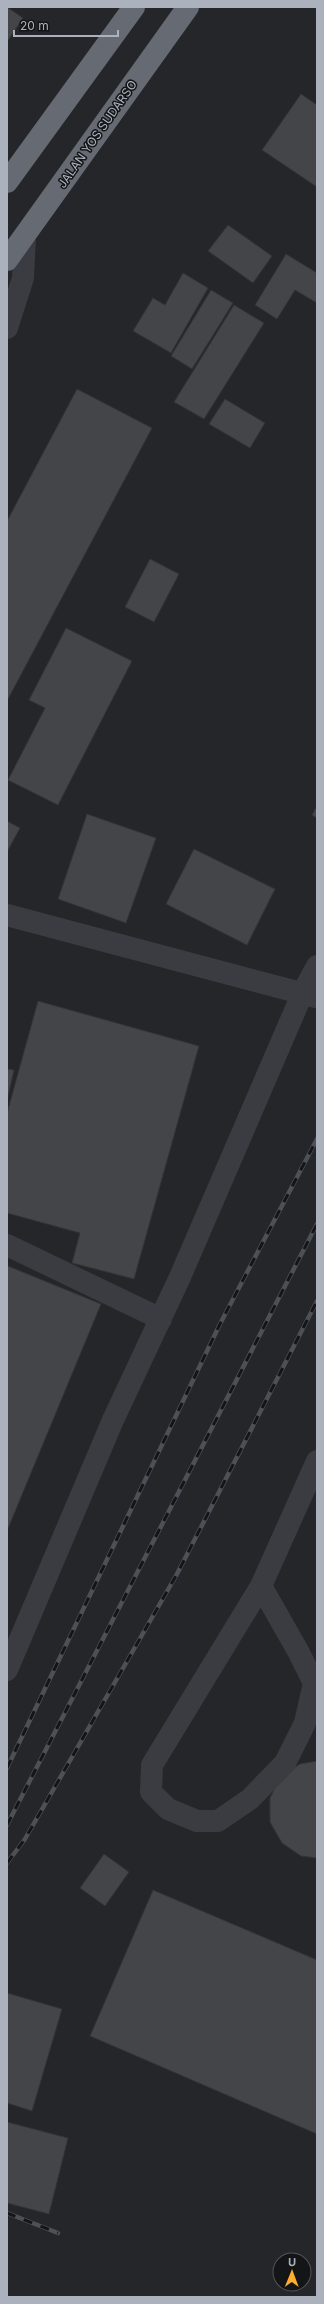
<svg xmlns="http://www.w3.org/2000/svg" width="324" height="2304" viewBox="0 0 324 2304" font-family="Inter,sans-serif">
	<rect width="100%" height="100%" fill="#191a1c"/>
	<path fill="#252629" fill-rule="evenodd" d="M7,7h310v2290h-310zM280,2260h24v24h-24z"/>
	<path fill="#434549" stroke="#333438" d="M7,7l16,11 -16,24z
		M301,94l16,11v82l-55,-37z
		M228,225l44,31 -19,27 -45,-32z
		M286,254l31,19v30l-22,-13 -18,29 -22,-14z
		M183,273l25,15 -37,65 -38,-22 20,-33 12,7z
		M211,290l22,13 -41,66 -21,-13z
		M234,305l30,18 -60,96 -30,-17z
		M77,389l75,39 -145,273v-180z
		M225,399l40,24 -15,25 -41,-24z
		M150,559l29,15 -25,48 -29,-15z
		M66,628l66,33 -74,144 -50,-25 37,-72 -16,-8z
		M317,806v12l-5,-3z
		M87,814l69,24 -30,85 -68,-24z
		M7,821l13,7 -13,24z
		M194,849l81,40 -28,56 -81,-41z
		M38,1001l161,45 -65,233 -62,-16 8,-30 -73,-20v-100z
		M7,1069l7,1 -7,31z
		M8,1266l93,38 -94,227v-263z
		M317,1761v97l-16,-2 -19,-13 -12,-21v-24l10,-21 20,-13z
		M104,1854l25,18 -24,34 -25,-18z
		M153,1890l164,70v174l-227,-98z
		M7,1993l55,16 -30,102 -25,-8z
		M7,2122l61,16 -19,76 -42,-11z"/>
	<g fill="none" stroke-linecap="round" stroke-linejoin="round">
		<path stroke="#3a3c41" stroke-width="22" d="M7,328l16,-50 2,-42
			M7,915l309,82
			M7,1245l154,74
			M261,1586l37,65 16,32 -9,40 -20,40 -35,36 -32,22h-21l-29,-12 -17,-17 1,-27 109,-179 56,-125
			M7,1670l106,-250 67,-143 123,-285 14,-26"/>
		<path stroke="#666a73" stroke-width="22" d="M7,182l127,-175
			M7,260l181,-253"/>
		<g stroke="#4d5057" stroke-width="4.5">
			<path id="rail" d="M7,1768l213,-444 97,-185
				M7,1825l310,-601
				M7,1863l18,-24 152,-265 140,-273
				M7,2213l51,20"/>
		</g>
		<use href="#rail" stroke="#141517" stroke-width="3" stroke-dasharray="9" stroke-linecap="butt"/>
	</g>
	<g text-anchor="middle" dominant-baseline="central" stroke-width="3" stroke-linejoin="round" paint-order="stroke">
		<g font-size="12" fill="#abb2bd" stroke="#141517">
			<text transform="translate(97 134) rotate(-55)">JALAN YOS SUDARSO</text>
		</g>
	</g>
	<rect width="324" height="2304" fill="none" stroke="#abb2bd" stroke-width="16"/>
	<g transform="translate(292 2272) rotate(1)"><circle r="19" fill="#141517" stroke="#505459"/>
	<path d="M0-3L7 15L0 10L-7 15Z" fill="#ffac2f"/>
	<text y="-6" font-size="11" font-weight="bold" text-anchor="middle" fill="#abb2bd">U</text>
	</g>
	<path d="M14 30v6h104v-6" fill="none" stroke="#abb2bd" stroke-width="2"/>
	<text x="20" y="30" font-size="12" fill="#abb2bd" stroke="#141517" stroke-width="3" paint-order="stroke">20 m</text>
</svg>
